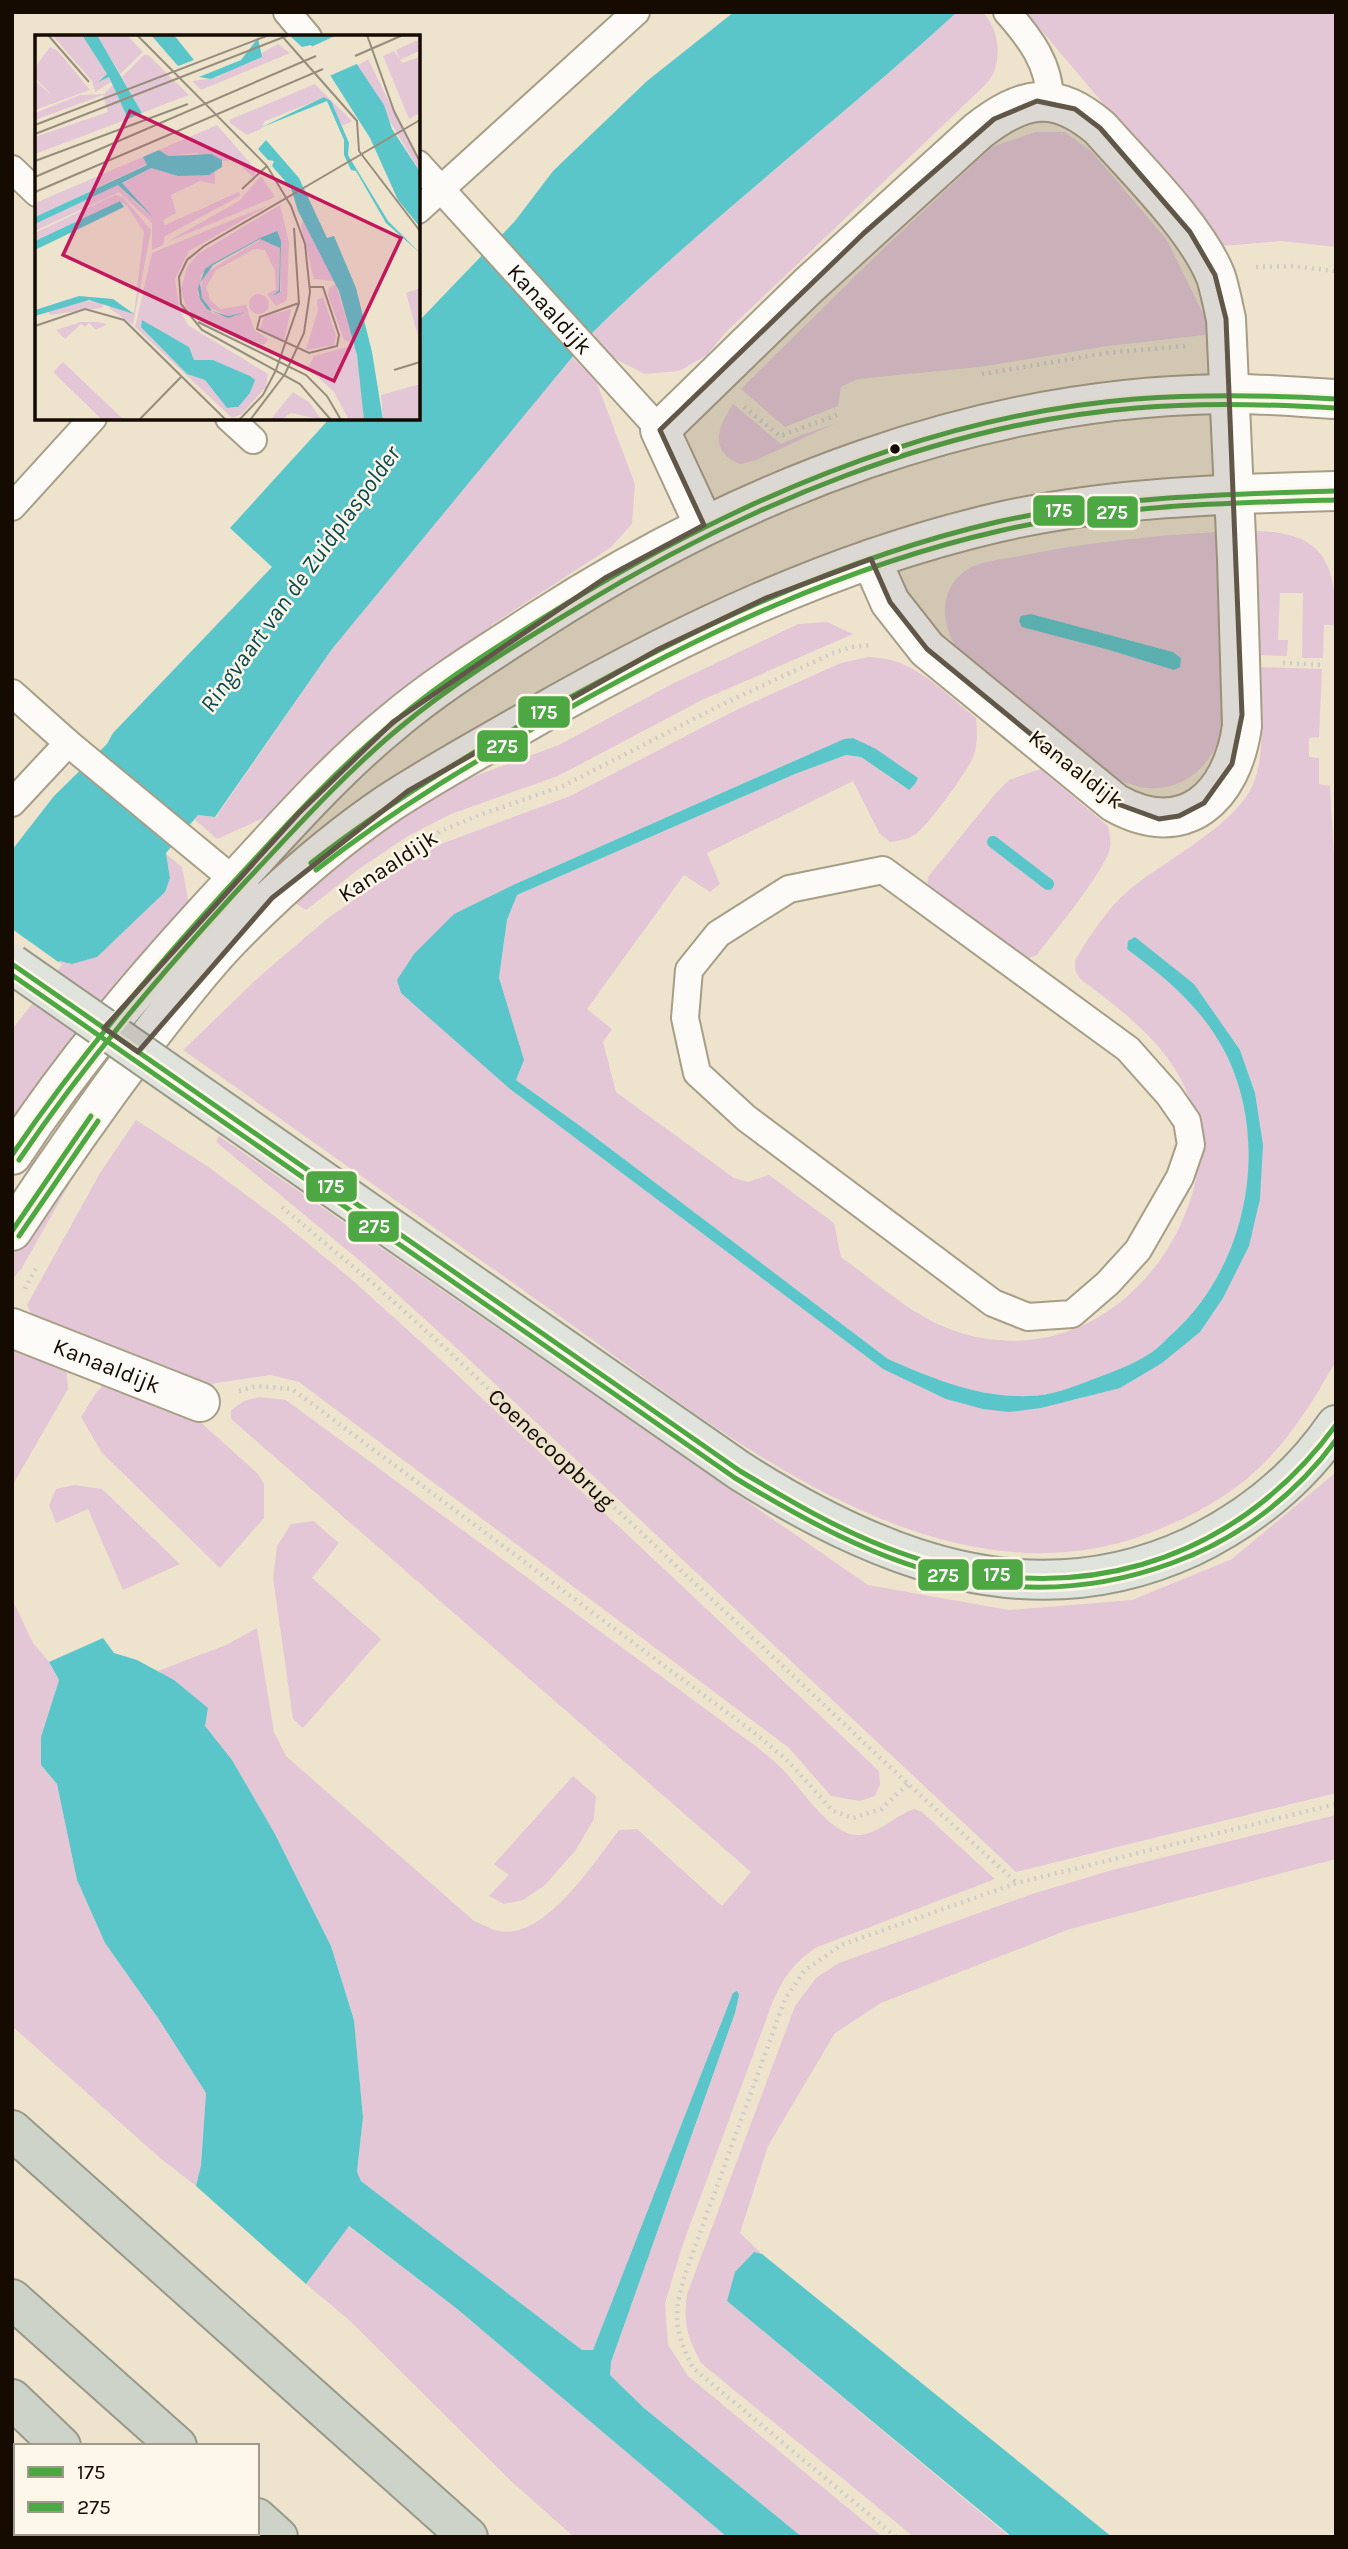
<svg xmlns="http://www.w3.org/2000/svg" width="1348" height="2549" viewBox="0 0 1348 2549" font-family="Karla,sans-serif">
	<rect width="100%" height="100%" fill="#eee4ce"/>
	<path fill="#e4c7d6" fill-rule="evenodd" d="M957,12h26c15,17 19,41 10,62 -5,11 -26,27 -34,36l-234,223 -18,22 -28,16 -34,3 -30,-15 -23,-26c115,-113 245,-211 365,-321z
		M1026,12h310v235l-55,-6 -58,5z
		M1035,132h30l27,20 75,88 46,94 -105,12 -129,21 -122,12 -16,8 -3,19 -53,21 -44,-38 143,-141 108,-101z
		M571,356l25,25 39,103 -3,40 -22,24 -117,76 -111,86 -114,106 -51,23 -23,-20 4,-4 18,2 116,-168 147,-185z
		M733,404l48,40 20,-9 33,-11 -78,36 -16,4c-32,-13 -22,-37 -7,-60z
		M1255,531c69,1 81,32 81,94h-12l-1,33h-21l1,-65h-23l-2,47h10l-1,16 -28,-1z
		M1217,532l7,189c-6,37 -35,70 -76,67 -13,-1 -26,-7 -37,-12l-156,-131c-15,-25 -15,-58 13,-76 13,-8 32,-9 47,-12 66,-14 134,-21 202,-25zM1031,614l142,38 8,6 -7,12 -68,-21z
		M827,622l26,12 -151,66 -144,76 -107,38 -43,22 -49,33 -53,41 -16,-10 69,-58 105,-62 95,-35 113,-61 126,-60z
		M868,657c45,0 73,33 108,61 1,12 2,25 -2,37 -6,16 -45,69 -58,79 -8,5 -16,7 -26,8l-10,-8 -27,-53 -146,72 13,31 -10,8 -26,-17 -97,134 25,20 -9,13 13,50 118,86 14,4 21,-7 65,48 7,34c35,25 70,58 111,73 95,34 186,-16 228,-104 16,-34 24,-71 15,-108 -14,-65 -67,-103 -116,-140l-4,-8v-10c15,-24 31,-50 52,-68 35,-31 108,-65 126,-108 14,-32 7,-82 7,-117l62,2 -3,68 -10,1v19l10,1v26l11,2 6,103v472c-49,86 -83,129 -176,168 -219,92 -441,-100 -609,-219 -123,-87 -245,-173 -368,-260l77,-74 68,-58 58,-40 55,-34 129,-48 166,-86 105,-47zM853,738l55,52 -47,-33 -15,-2 -51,19 -278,121 -10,25 -8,58 17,102 67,48 305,231c46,20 91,39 142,37 20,0 42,-9 61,-16 19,-7 41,-15 58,-26 9,-5 16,-14 24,-21 74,-67 97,-187 54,-277 -23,-48 -59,-76 -100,-107l1,-8 66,43 46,66 15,43 -6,153 -87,117 -83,36 -70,13 -126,-43 -373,-280 -56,-175 59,-29 331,-146z
		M1040,769l68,57c2,8 3,14 2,22 -6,25 -56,84 -73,107l-11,4 -99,-70 1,-12 68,-84 13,-13z
		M166,854l16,13 8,43 -178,220v-104l49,-65 109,-83z
		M136,1120l71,46 70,52 73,60 101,91 428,402 1,14 -5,11 -15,5 -29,-5 -42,-48 -490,-366 -29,-7 -66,10 -169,-64 -8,-16 73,-132z
		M219,1136l649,449 141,25 123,-10 100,-41 104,-87v321l-320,79 -554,-519 -97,-88 -149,-123z
		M93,1142l-71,126 -10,12v-23l11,-20z
		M17,1350l49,16 2,23 -56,97v-133z
		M108,1380l89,39 60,54 7,11v34l-44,50 -118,-115 -21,-36 15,-24z
		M259,1397l27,3 471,347c10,8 20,16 29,26 17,18 46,64 74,62 19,-2 37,-20 54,-26l8,3 73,67 -180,69c-21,15 -32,30 -42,53l-90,243 -18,59 3,42 20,31 195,161h-81l-158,-129 -34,-33 1,-13 124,-349 -142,337h-11l-221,-169 -4,-8 6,-56 -9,-97 -23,-74 -56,-112 -43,-74 -74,-89 68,-26 31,-17 17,104 12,24 188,165c9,3 17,9 26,10 45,9 95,-70 119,-101l18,-1 85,77 29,-34 -520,-453v-9l13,-9z
		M75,1485l27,4 78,75 -57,26 -35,-81 -32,14 -7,-18 7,-16z
		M313,1521l26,22 -27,35 69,61 -78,89 -10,-9 -20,-141 4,-32 14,-22z
		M12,1599l21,44 16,19 10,18 -18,57v28l16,19 20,96 28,63 53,75 48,75 -5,72 -5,21 -35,-27 -149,-133z
		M573,1776l23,20 -2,23 -19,32 -30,34 -22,15 -19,4 -15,-8 20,-21 -15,-11z
		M1336,1815v44l-266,70 -189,74 -46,30 -67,113 -28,87 22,21 -8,-2 -27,49 283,236h-96l-213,-174c-14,-28 -18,-38 -14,-69l108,-288 21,-28 23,-15 193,-69 80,-24z
		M348,2226l108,82 271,229h-153l-63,-56 -163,-162 -42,-35z"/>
	<path fill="#5bc6ca" d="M734,12h223c-120,110 -250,208 -365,321l-260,316 -117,168 -17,-2 -32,38 4,25 -5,14 -68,65 -25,7 -12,-3 -48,65v-176l42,-54 53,-52 6,-11 159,-166 -42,-39 100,-110h88v-96l97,-101 38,-50 94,-90z
		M1031,614l142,38 8,6 -1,9 -6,3 -68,-21 -84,-22 -3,-6 2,-5z
		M853,738l23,11 42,29 -3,6 -6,6 -48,-33 -15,-2 -51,19 -278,121 -10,25 -8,58 25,82 -8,20 67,48 305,231c46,20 91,39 142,37 20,0 42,-9 61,-16 19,-7 41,-15 58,-26 9,-5 16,-14 24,-21 74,-67 97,-187 54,-277 -24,-48 -59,-76 -100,-107l1,-8 7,-4 59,47 46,66 15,43 8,52 -3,54 -11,47 -26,52 -23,34 -38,31 -42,25 -79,20 -32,4 -26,-3 -37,-10 -63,-30 -373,-280 -109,-96 -4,-13 17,-26 40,-40 59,-29 331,-146z
		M103,1638l11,15 23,7 37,20 34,28 -3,18 27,34 43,74 56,112 23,74 9,97 -6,55 4,9 221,169h11l140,-357 4,-2 2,4 -4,18 -124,349 -1,13 34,33 158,129h-75l-271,-229 -107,-82 -43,58 -110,-98 5,-21 5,-72 -48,-75 -53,-75 -28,-63 -20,-96 -16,-19v-28l18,-57 -10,-18z
		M754,2252l8,2 350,283h-100l-285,-236 8,-29z
		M12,2486l4,3v44h46l3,3 -53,1z"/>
	<path fill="#eee4ce" d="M12,929l52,37 -2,-1 -50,65z"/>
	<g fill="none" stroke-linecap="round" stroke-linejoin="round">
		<path stroke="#5bc6ca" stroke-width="12" d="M993,842l55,42"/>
		<g stroke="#a89e87" stroke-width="30">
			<g id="lane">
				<path d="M287,12l21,25"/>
				<path d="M1007,12c23,26 43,52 43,89"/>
				<path id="s2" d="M418,164l242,266"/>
				<path d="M12,169l25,24"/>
				<path d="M418,210l218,-198"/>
				<path d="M229,418l24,22"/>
				<path d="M12,507l81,-89"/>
				<path d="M12,693l56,50 179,148"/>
				<path d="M12,803l56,-60"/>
				<path d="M883,870l245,179 41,46 18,26 4,24 -11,32 -42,73 -30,33 -36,31 -44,3 -35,-14 -247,-185 -49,-45 -12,-55 4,-48 29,-36 71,-45z"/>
			</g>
		</g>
		<g stroke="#a89e87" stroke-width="42">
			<g id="street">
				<path d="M704,525l-44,-95 148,-144 170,-155c45,-35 77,-42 122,-3 35,40 97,100 116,149 4,13 7,28 10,42l11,240 5,167c-10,71 -57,116 -127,77l-188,-154 -37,-47 -19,-43"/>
				<path id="s3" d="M12,1328l188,74"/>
			</g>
		</g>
		<g stroke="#a89e87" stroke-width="42">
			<path id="secondary" d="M12,1155c64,-97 138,-183 217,-268 53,-57 104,-116 164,-165 45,-38 96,-69 145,-101 204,-132 440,-224 685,-227 38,-1 75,3 113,5
				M12,1231c42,-64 87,-128 133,-189 26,-34 52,-68 81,-99 49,-51 104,-100 163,-140 49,-32 101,-60 151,-89 144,-82 293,-153 455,-191 112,-26 227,-29 341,-32"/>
		</g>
		<g stroke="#979a88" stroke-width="42">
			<path id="primary" d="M204,1098l536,373c138,88 291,150 451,76 58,-28 108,-68 145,-122"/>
		</g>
		<g stroke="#979a88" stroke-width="42">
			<path id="highway" d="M12,2130l456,407
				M12,2299l165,147
				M12,2399l49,47
				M257,2518l21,19
				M153,2533l4,4"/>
		</g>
		<g stroke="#cfccc6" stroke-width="4.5" stroke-dasharray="2 5" stroke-linecap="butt">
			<path d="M1256,267l34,-1 46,5"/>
			<path d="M982,374l125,-21 78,-7"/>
			<path d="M744,407l36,29 57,-21"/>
			<path d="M1283,663l41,2"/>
			<path d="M344,894l64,-44 33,-19 36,-15 86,-30 164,-84 106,-49 18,-6 20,-2"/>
			<path id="s1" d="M282,1207l94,79 69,62 463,436 109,99"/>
			<path d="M25,1289l12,-23"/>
			<path d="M239,1391l17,-5 36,3 464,345 33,28 44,49 20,7 28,-9 27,-25"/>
			<path d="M896,2537l-203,-169c-21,-42 -20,-58 -5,-102l97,-267 19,-28 37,-26 176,-62 319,-79"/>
		</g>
		<use href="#lane" stroke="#fcfbf8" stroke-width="26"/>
		<use href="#street" stroke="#fcfbf8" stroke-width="38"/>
		<use href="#secondary" stroke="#fcfbf8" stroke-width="38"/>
		<use href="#primary" stroke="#e0e3dc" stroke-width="38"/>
		<use href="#highway" stroke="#cdd3c8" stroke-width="38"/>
		<g stroke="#979a88" stroke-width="42" stroke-linecap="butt">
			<path id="primary-bridge" d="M12,964l192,134"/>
		</g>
		<use href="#primary-bridge" stroke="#e0e3dc" stroke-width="38"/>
		<g stroke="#fdf7ea" stroke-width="10">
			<path id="bus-1" d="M311,863c78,-61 162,-112 249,-160 138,-77 282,-145 437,-181 111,-25 226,-28 339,-31
				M12,964l728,507c52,31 104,62 161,82 165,59 330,15 435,-128
				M12,1155c68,-100 146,-191 228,-280 49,-53 98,-107 154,-153 53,-45 113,-82 172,-118 171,-104 368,-189 569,-205 68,-5 133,-4 201,0
				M12,1231l79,-115"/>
		</g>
		<g stroke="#fdf7ea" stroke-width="10">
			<path id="bus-2" d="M316,870c78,-61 162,-111 248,-159 137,-77 281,-145 435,-180 110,-26 224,-28 337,-31
				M12,975l723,503c141,86 273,145 437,85 65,-23 123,-67 164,-123
				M19,1160c68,-100 145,-190 227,-279 49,-52 97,-106 152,-152 55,-46 117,-84 179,-121 167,-102 362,-184 559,-200 67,-6 132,-4 199,0
				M19,1236l79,-115"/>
		</g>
		<use href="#bus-1" stroke="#4da742" stroke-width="5"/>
		<use href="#bus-2" stroke="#4da742" stroke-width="5"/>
	</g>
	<path fill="#615748" fill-opacity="0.2" stroke="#615748" stroke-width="5" stroke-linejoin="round" d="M1037,101l38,8 25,19 90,104 25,43 11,44 16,396 -10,49 -28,39 -25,13 -20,3 -44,-16 -188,-154 -37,-47 -19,-43 -105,39 -107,51 -251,142 -136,107 -134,154 -34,-24 195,-215 94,-91 212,-144 99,-53 -44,-95 204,-197 130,-114z"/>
	<circle fill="#150b00" stroke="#fdf7ea" stroke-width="2.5" cx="895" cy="449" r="6"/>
	<g text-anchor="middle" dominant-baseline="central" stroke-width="5" stroke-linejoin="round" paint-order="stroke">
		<g font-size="23" fill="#150b00" stroke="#fdf7ea">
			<text stroke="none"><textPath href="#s2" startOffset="196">Kanaaldijk</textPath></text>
			<text transform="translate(1076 769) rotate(38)">Kanaaldijk</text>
			<text transform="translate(388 866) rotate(-33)">Kanaaldijk</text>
			<text stroke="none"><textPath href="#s3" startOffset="102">Kanaaldijk</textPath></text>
			<text stroke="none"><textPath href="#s1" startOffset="362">Coenecoopbrug</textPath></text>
		</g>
		<g font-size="24" font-style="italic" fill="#09494f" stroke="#fdf7ea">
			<text transform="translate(300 579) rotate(-54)">Ringvaart van de Zuidplaspolder</text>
		</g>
	</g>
	<g transform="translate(35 35)">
		<rect width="385" height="385" fill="#eee4ce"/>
		<path d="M17,0h30l25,39 -9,7 11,-4 2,5 -16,10 -3,-11zM62,0h30l16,17 -23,22zM385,4l-1,12 -19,9 -4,-10zM243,9l12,9 -89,37 -9,-9 24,-3zM15,12l8,4 32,39 -55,20v-29l18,15 -18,-18v-11zM359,16l8,12 18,-6v56l-11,6 -26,-63zM109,20h4l41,40 -47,18 -20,-36zM333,24l52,106v7l-63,-106zM280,49l37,37 -10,5 -17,-29 -60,24 -4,8 -14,6 -16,-11 -2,-4zM78,50l15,34 -93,35v-17l73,-25 -5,-17 -68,25v-7l45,-18 24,-1zM182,90l40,46 -4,6 -18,-17 -16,1 -22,-8 -29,3 -9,-6zM108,122l4,7 -112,53v-14zM116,133l27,8 37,-4v12l-15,-3 -29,14 5,18 -13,7 2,5 74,-33 1,4 -75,40 -2,9 -11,5v-27l-33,-31 -84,39v-7l83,-39 33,32 -29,-33zM226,141l14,21 -108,45 72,-41zM80,160l8,2 28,33 -18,95 -24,-17 3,-4 22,9 10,-81 -17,-26 -7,-5 -85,40v-8zM234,170l-80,46 -14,28 4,29 9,17 80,49 -2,13 -24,27 -10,4 -97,-91 17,-74zM107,286l47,26 4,13h20l37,16 -14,32h-9l-22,-28 -18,-6 -46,-48zM245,170l9,38 -2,57 -11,6 -9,-12 9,-5 -1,-18 -10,-21 -11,-1 -38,21 -10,17 4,13 10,9 26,-4 8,25 14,9 -4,6 -67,-26 -11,-12 -5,-17 6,-23 11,-13zM225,203l21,3v50l-9,4 7,-5 1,-42 -19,-9 -57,35 -4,19 8,14 20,9 16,-5 -16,7 -17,-6 -13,-18 3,-19 11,-11zM269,183v2l31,61 -21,-2 -13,-53zM301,249l17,57 -3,1 -6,-2 -16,-45 1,-7zM385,253v55l-14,-50zM214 269a10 10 0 1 1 20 0a10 10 0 1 1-20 0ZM288,262l13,39 -2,9 -28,5 12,-40 -1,-10zM41,265l29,2 -3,6 -52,7 -2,-4zM256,274l-7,32 -24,-12 4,-12zM46,287h17l9,2 -11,6 -7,-7 -4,4 -4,-3 -16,15 -9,-9zM320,310l7,42 2,33h-15l-15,-28 -26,-24 6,-12zM28,327l61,58h-22l-49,-48zM385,349v36h-37l-2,-25zM258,357l16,10 13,18 -31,-7 -10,7h-11z" fill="#e4c7d6" fill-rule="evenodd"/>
		<path d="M47,0h15l45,78 -14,6 -19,-42 -11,5 9,-8zM116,0h23l20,25 -16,6zM254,0h56l13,31 26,39 8,24 28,43v55l-22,-27 -28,-62 -59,-93 -9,2zM223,3l4,19 -51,22 -12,-2 42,-17zM289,62l7,4 18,42 -1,12 40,66 32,32 -34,-30 -30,-52 -5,-1 -7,-15v-15l-17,-39 -67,27zM231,105l33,38 28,60 7,-2 22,52 16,64 11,68h-19l-7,-65 -18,-64 -41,-80 -7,-23 -19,-22 2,-5 -6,-1 -10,-11zM124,115l9,6 43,-2 11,6v7l-13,8 -31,1 -27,-8 -29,15 31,34 -35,-32 -83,39v-7l112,-52 -4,-8zM85,166l4,6 -89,43v-9zM242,196l4,10 -1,51 -8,4 7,-6 1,-42 -20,-9 -47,26 -13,18 2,15 10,13 16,5 17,-4 -17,6 -21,-9 -7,-10 -2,-11 7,-19 7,-5 48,-26zM44,261l34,3 21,15 -45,-14 -54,16v-6zM107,285l47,27 5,13h19l37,16 5,4 -5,13 -12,14 -11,1 -22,-28 -18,-6 -46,-47z" fill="#5bc6ca"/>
		<path d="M302,0h10l12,28 -32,14 -16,-30z" fill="#eee4ce"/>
		<path fill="none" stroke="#978d7c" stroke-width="2" d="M13,0l41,47M102,0l130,131 24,40 14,38 5,48 -6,41 -19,41M246,0l76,86 2,30 61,80M332,0l27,76 26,51M320,21l48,-21M0,90l234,-90M0,99l254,-99M0,126l153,-57M0,142l281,-121M207,154l25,-23M0,157l288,-123M264,268l-39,14 -3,12 52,24 28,-7 2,-11 -16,-48h-13M163,287l108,53 21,21 14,24M0,291l50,-17 39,11 102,100M241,335l23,-67 -5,-75M359,335l26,-8M104,385l42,-43M204,385l24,-25 13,-25M215,385l35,-46M296,385l-31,-36 -98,-54 -21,-26 -2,-27 8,-17 17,-14 216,-126"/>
		<path fill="#c2185b" fill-opacity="0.15" stroke="#c2185b" stroke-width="3.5" d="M95,76l271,127 -67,143 -271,-126z"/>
		<rect width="385" height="385" fill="none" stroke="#150b00" stroke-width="3.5"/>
	</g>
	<g stroke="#fdf7ea" stroke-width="2.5">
		<rect x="1032" y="494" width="54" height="33" rx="7" fill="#4da742"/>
		<rect x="1086" y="495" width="53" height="34" rx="7" fill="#4da742"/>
		<rect x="517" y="695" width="54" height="34" rx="7" fill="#4da742"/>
		<rect x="476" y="729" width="53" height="34" rx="7" fill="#4da742"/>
		<rect x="305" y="1170" width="53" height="33" rx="7" fill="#4da742"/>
		<rect x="347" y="1210" width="53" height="33" rx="7" fill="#4da742"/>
		<rect x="971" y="1558" width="53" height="33" rx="7" fill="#4da742"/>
		<rect x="917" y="1558" width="53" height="34" rx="7" fill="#4da742"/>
	</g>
	<g font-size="19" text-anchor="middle" font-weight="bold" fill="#fff">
		<text x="1059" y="517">175</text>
		<text x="1112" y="519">275</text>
		<text x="544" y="719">175</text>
		<text x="502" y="753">275</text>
		<text x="331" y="1193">175</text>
		<text x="374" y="1233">275</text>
		<text x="997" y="1581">175</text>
		<text x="943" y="1582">275</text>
	</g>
	<rect width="1348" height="2549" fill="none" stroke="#150b00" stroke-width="28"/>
	<rect x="14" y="2444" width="245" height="91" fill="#fdf7ea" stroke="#a0998c" stroke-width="2"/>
	<rect x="28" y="2467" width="35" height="10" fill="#4da742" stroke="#a0998c" stroke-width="2"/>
	<text x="77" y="2479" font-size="21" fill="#150b00">175</text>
	<rect x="28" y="2502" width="35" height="10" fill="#4da742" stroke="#a0998c" stroke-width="2"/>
	<text x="77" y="2514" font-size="21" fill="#150b00">275</text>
</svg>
